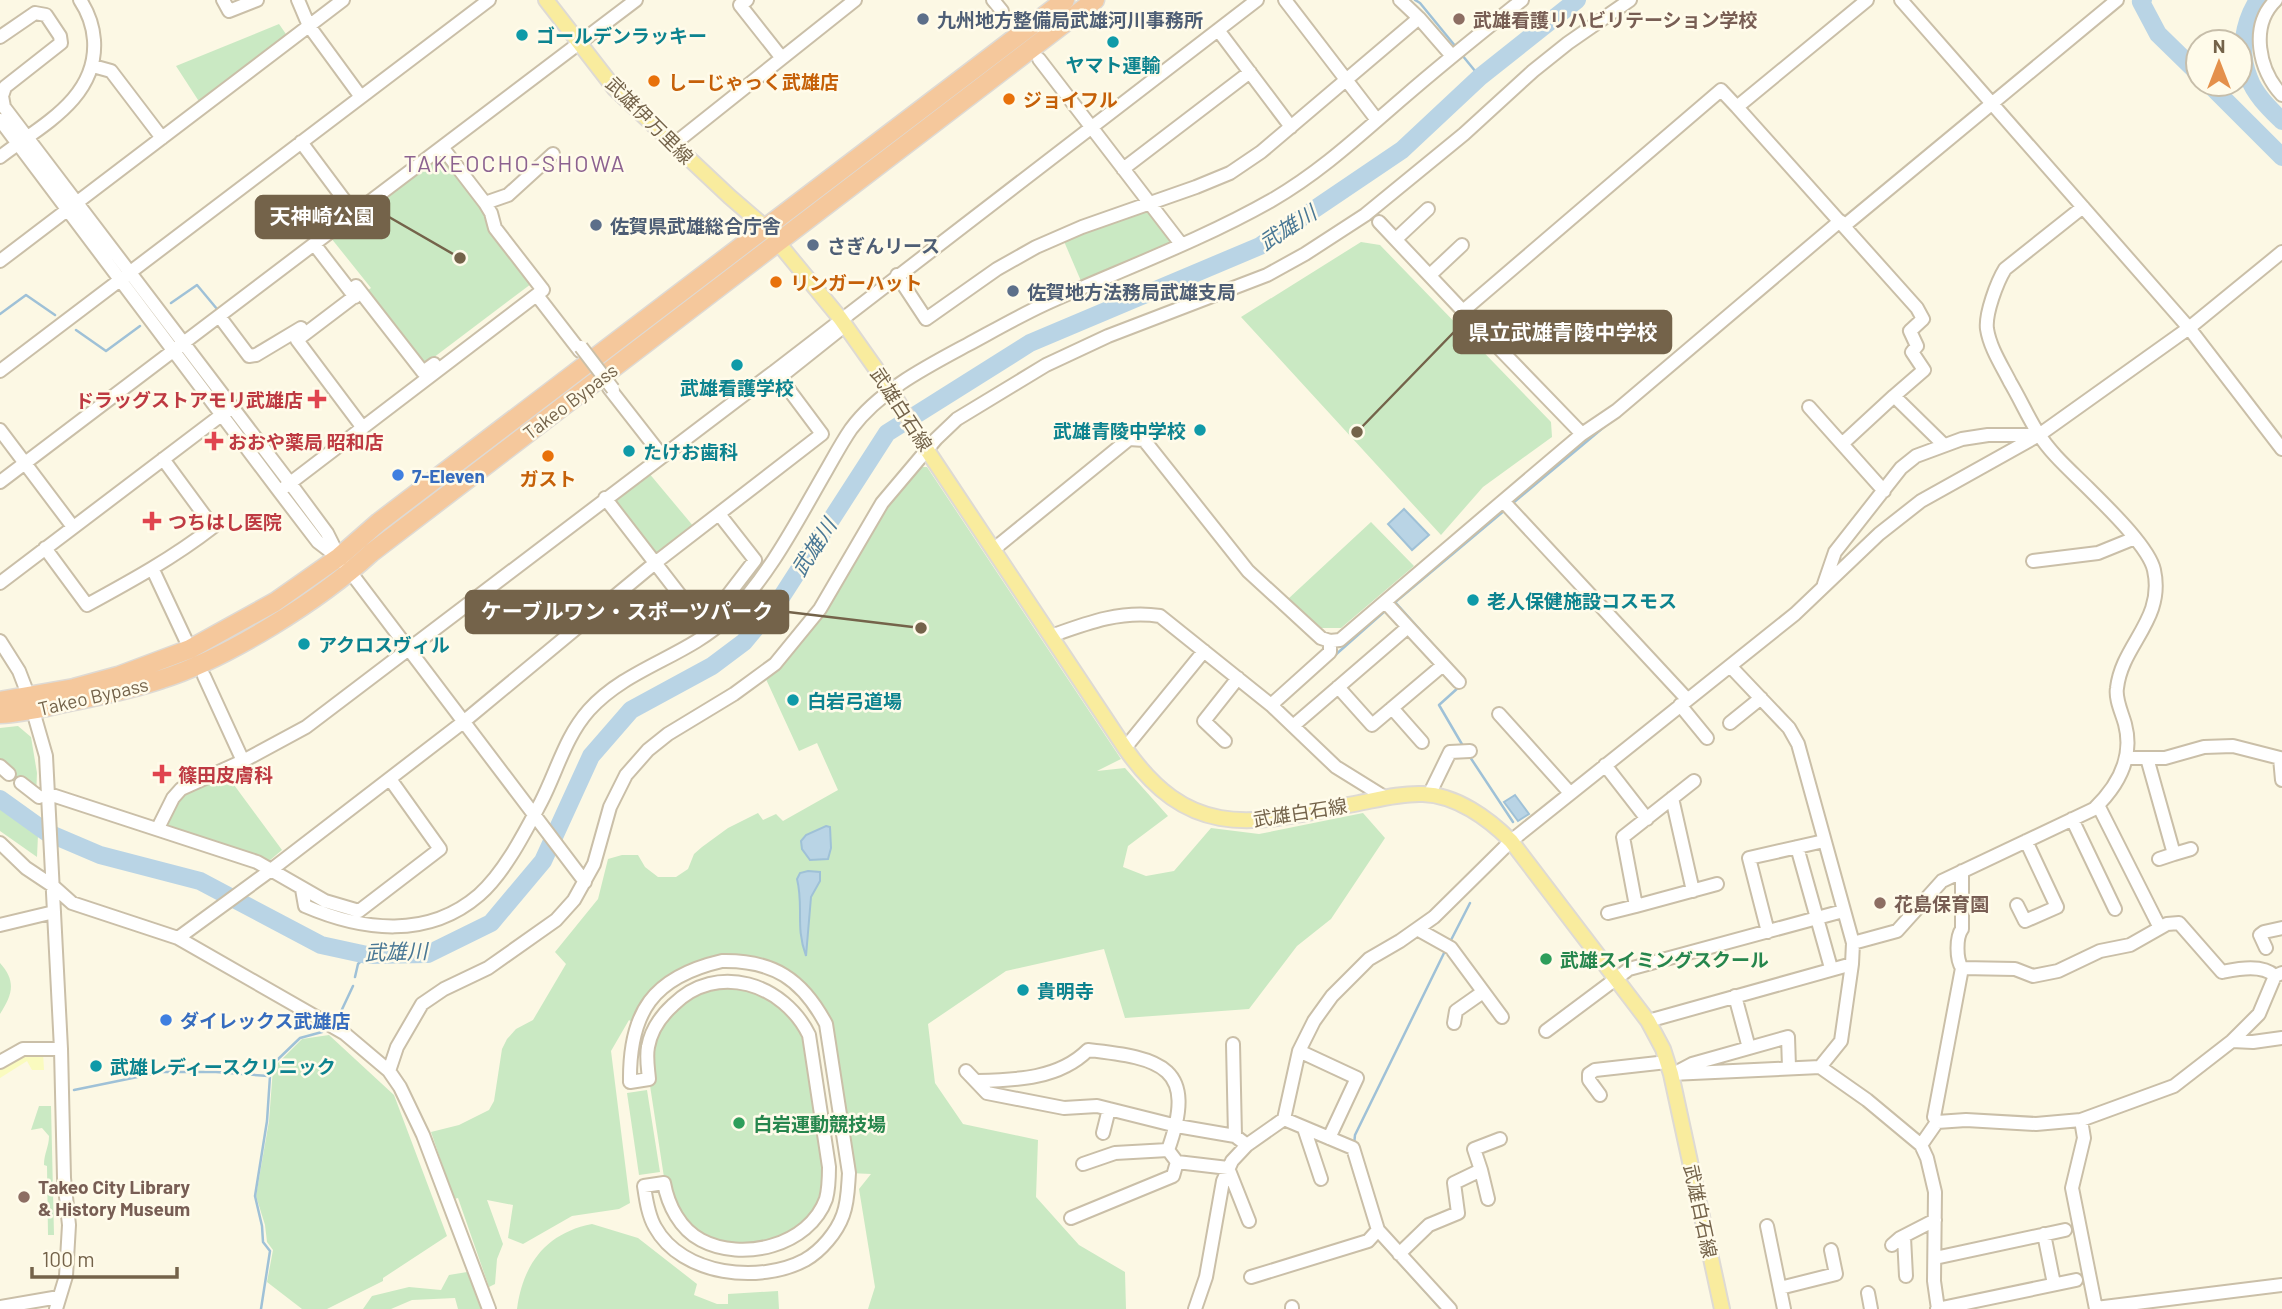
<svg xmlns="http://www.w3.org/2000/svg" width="2282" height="1309" viewBox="0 0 2282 1309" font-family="Barlow,'Noto Sans JP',sans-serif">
	<rect width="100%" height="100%" fill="#fcf8e4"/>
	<path fill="#cae9c3" d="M279,24l9,13 -88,66 -24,-37z
		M441,153l45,59 45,72 -106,80 -58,-73 4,-3 -40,-50z
		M1149,209l22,29 -2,6 -88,37 -18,-42z
		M1361,242l19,3 171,177 1,15 -69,50 -42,48 -200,-218z
		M921,467h6l194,292 -24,12 28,-3 43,48 -40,30 -5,21 23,9 28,-5 37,-43 48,6 104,-21 22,25 -54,81 -34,27 -48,63 -124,9 -21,-69 -98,22 -78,53 7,59 28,41 75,16 -2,57 43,48 46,27 1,37h-258l7,-22 -16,-98 12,-15 -22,-1 -23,-149 -21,-32 -58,-31 -74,17 -37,47 -7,-5 -18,31 19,152 -11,6 -47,7 -49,28 -15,-6 5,-33 -26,-5 16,44 -6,15 -2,25 -6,3 -31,-89 -4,1 -23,-67 28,-7 30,-15 5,-9 8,-52 5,-10 9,-10 17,-9 33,-56 -11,-12 43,-53 10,-40 14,-4h16l7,12 13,10h18l12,-8 6,-15 8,-7 26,-19 30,-15 5,7 13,-6 7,7 55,-31 -21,-47 -18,8 -34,-74 121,-170z
		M648,472l46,55 -38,28 -44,-57z
		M1371,522l43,44 -73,62h-20l-33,-29z
		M18,726l13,11 6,36 -1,25 -36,-28v-42z
		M226,774l56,76 -13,11 -102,-35 -2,-4c18,-35 26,-33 61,-48z
		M0,807l38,28 -1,22 -37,-26z
		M0,963c17,19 12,32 0,51z
		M740,983l60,35 29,149 -12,48 -49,32 -68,-7 -33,-43 -18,-118 4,-47 38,-41z
		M329,1035l65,60 53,141 -64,42v3l-56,28h-25l-35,-27 6,-32 -6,-8 -2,-17 -9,-29 13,-75 4,-53 29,-29z
		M647,1090l13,82 -21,3 -12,-82z
		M39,1106h12l3,129h-6l-1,-69 -3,-1c0,-12 5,-18 5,-29l-7,-8 -11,2z
		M592,1224l46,14 59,46 -3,11 23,9h11v-10l50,-3 1,18h-262c6,-45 29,-76 75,-85z
		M467,1272l14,37h-23l-3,-11 -43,2 -21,9h-28l9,-13 37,-9 32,3 8,-15z"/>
	<path fill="#fafbbf" d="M23,1052h20l1,18h-12l-5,-9 -27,17v-11z"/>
	<path fill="#b9d4e5" stroke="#9fc1d7" stroke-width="2" d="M1404,509l25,26 -17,15 -24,-26z
		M1515,795l14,19 -11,7 -14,-19z
		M826,826l4,1 1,21 -3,11 -18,1 -8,-11 -1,-8 5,-6z
		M808,871l12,1v9l-9,16 -5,59c-11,-30 -2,-49 -9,-77l3,-6z"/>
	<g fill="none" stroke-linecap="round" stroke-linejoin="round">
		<path stroke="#9fc1d7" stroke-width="2.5" d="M1415,0l5,3 36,44
			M2139,0l2,2
			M1462,55l18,22
			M1844,218l127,-105
			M171,303l26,-18 20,24
			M0,314l26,-19 29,20
			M76,330l30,21 34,-25
			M1513,503l97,-81
			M1395,602l63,70
			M1393,604l112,-94
			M1333,657l52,-46
			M1459,687l-20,18 24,41
			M1468,754l45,68
			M1449,944l21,-41
			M355,977l3,-13 9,-9
			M337,1020l16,-34
			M74,1090l88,-18h54l52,4
			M1354,1145l1,-10 91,-186
			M1354,1173l11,33
			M1382,1244l59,65
			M261,1309l9,-58 -7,-9 -1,-16 -7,-30 12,-75 3,-45 3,-12 27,-26 22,-6"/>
		<path stroke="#b9d4e5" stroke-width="18" d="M2143,0l-2,2 17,32 40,39
			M2258,0c-14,22 -20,52 -9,78 6,17 21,31 33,43
			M2209,84l73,73
			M0,799l46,33 54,23 100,26 121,64 46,10 61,-1 63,-31 52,-62 48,-105 40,-46 81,-44 32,-24 38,-46 105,-163 143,-90 230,-97 142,-96 78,-73 97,-77"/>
		<g stroke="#cabfa8" stroke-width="16">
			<path id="minor" d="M223,0l6,11 28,-11
				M298,0l11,26 52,71
				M747,0l-7,5 41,52
				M993,0l9,11
				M1285,0l92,120
				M1901,0l288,328 93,121
				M2276,0c-27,26 -17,71 6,95
				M1419,18l33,38
				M1218,30l73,97
				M0,37l35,-24 11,2 14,21 1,7 -56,44 -3,9 2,11 286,376 37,50 12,24 246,325
				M1039,59l142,185
				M93,66l18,5 51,67
				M1737,107l180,201 6,11 -13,12 7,15 -5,6 12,18 -30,26
				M0,120l279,371 39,51 17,13
				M301,142l53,71
				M674,144l181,-144
				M0,157c40,-31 98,-58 94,-117 -1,-14 -6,-28 -14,-40
				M1123,169l127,-97
				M485,203l23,-8 45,-41
				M1379,222l84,89
				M1844,226l273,-226
				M1396,239l32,-30
				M314,244l41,53
				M0,261l343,-261
				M897,275l29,44 71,-50 39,-22 46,-20 114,-40 34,-14 31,-21 158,-134 -19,-18
				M1430,275l32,-30
				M354,288l2,-2 67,86 11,-8
				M355,296l-58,44 66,88
				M539,298l41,53
				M222,320l27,36 7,-1 45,-27
				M0,371l489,-371
				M784,374l54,-43
				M609,388l50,64
				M1809,407l75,84
				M0,430l73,97
				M1582,434l-119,-123 258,-221 16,17 130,-107
				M1842,444l52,-48 50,49
				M0,482l636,-482
				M285,487l258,-197 -48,-62 -4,-15 -6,-10 -43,-56
				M605,498l95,123 25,-22 30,-39 -36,-46
				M1503,501l79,-67 34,-23 224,-190
				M45,548l42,57c44,-24 86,-47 126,-78l-50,-68
				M994,549l135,-110 15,1 104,131 73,67 9,3 10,-1 163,-139 184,198
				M2033,561l65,-8 37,-15
				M153,570l37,79
				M0,583l228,-173
				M1824,584l11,-32 66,-84 15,-12 46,-17 26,-4h51
				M1385,602l74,80
				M1051,636c36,-13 70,-26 109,-20l111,89 65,62 50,31
				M0,641l19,30 10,26 17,59 15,293 3,129 5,47 -3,51 -10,33
				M1731,667l58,61 9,16 55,199 -1,21 -11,77 -21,26
				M204,676l39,85
				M1338,687l34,38 71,-60
				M1271,705l59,-53v-11
				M1680,705l27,33
				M1392,708l30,34
				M1499,714l71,79
				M1730,723l31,-25
				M1293,726l115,-99
				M1225,741l-21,-20 34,-43
				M1125,748l79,-97
				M2126,758h39l39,-11 29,-1 47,12 2,22
				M2147,758l27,96 17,-5
				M1605,765l42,54
				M0,766l9,8
				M21,783l18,14
				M49,794l208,68 68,39 34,10 81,-62 -50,-70
				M1429,795l21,-43 20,-1
				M1672,798l21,93
				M2098,805l62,123
				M2072,819l43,90
				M158,828l15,-30 8,-9 62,-28 63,-34 469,-356 482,-371
				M0,843l26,25 27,18 19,17 106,35 166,95 45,38
				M1797,847l34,121
				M2159,859l15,-5
				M302,889l3,17c58,25 123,33 174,-11 26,-23 46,-63 62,-93 16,-31 24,-65 48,-92 39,-43 98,-53 139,-93 42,-42 69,-96 98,-146 8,-14 16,-29 25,-42 28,-38 75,-62 116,-84 26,-14 52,-29 78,-41 75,-34 155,-63 227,-104 49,-28 90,-67 132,-103 39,-34 78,-65 118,-97
				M2017,905l8,16 32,-14 -31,-66
				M1636,906l81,-22
				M1608,913l28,-7 -13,-69 71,-56
				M0,925l54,-13
				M1417,929l34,19 51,69
				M1768,932l-19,-74 75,-17
				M178,938l93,-68 191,-147 193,-160 167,-129 -47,-63
				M1853,943l44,-12 45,-50 152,-72c24,-23 40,-51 31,-85 -3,-11 -10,-25 -8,-36 5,-44 48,-68 37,-118 -5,-23 -48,-64 -66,-82 -17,-17 -37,-34 -50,-55 -10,-16 -18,-34 -28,-51 -8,-16 -20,-34 -23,-53 -2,-15 10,-47 18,-60l78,-62
				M2266,948l-6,-13 4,-3 18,-4
				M722,961c51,-1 80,18 104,63l23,149c-1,14 -1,29 -6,42 -6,17 -22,36 -38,45 -45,24 -123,16 -150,-33 -7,-12 -9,-28 -11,-41l20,-3c4,22 16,46 37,57 41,22 108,6 125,-41 3,-11 3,-21 3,-32l-20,-132c-25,-51 -92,-74 -136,-30 -12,11 -22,25 -25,42 -2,10 0,21 1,32l-19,3c-1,-70 23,-105 92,-121z
				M1962,968l53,1 18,7 25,-5 42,-20 30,-6 37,-21 12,-1 43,49c16,-3 40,-8 53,4
				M1735,996l14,52
				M1648,1021l204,-57
				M1454,1023l2,-12 27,-19
				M1546,1031l83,-62 214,-58
				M2232,1041l21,1 29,-4
				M1233,1044l2,92
				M1299,1051l58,27 -28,60
				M0,1062l23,-13h38
				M966,1071l21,22 77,15 33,-2 80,20 58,10 12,9
				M1675,1073l17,-9 96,-27 1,30
				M1671,1074l149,-7 47,33 54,45 6,13 8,34 -1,89 4,28
				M977,1081c39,-1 82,-2 111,-31 74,8 110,17 80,100l9,12
				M1600,1095l-11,-15v-6l6,-4 72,-8
				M1284,1119l69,29 25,82 72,79
				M2081,1120l3,18 -12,50 24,121
				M1937,1122l-3,-5 28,-149c-6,-9 -6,-31 0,-39v-58
				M1304,1128l17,51
				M1103,1133l6,-24
				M1921,1145l16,-23 29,-2 70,4 45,-4 93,-34 58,-45 27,-27 16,-38 7,-3
				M1083,1164l32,-11 53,-3
				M1481,1170l7,29
				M1071,1218l102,-42 4,-14 51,6 21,53
				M1767,1226l17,83
				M2044,1234l10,50
				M1904,1237l2,39
				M1892,1245l8,-7 35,-18
				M1399,1254l30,-29 29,-12 -4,-30 27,-13 -7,-21 26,-10
				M1935,1258l130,-28
				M1251,1277l117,-36 10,-11
				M1780,1288l56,-14 -5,-24
				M1868,1293l3,16
				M0,1307l59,-10
				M1292,1307v2
				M2096,1308l186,-23
				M489,1309l-66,-174 -23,-48 -11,-16 8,-24 25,-43 22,-15 44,-21 68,-48 18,-20 20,-36 16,-57 16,-32 22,-25 20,-16 66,-40 41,-30 45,-55 62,-106 54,-64 21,-20 89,-54 62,-29 159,-61 38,-21 60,-39 99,-81 69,-63 35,-28 62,-43
				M1195,1309l11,-32 17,-96 9,-20 15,-16 37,-26 15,-68 15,-30 18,-25 37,-37 31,-18 34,-24 77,-76 284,-227 84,-80 42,-33 118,-66 150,-107 93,-76
				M1937,1309l139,-29"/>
		</g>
		<g stroke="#dedad4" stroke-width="18">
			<path id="major" d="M546,0l69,89 115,108 36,31 74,90 51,72 32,54 202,304c68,98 134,74 234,55 20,-4 43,-10 64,-9 33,1 65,24 88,47l137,180 15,28 8,25 51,235"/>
		</g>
		<g stroke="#dedad4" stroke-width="21">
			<path id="highway" d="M0,701l74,-13 44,-12 72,-27 85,-47 64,-45 40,-35 686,-522
				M0,714c25,-1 49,-8 74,-13 29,-6 59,-12 88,-22 66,-21 158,-79 209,-126l724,-553"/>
		</g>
		<use href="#minor" stroke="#fff" stroke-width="12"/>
		<use href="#major" stroke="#f9ec9e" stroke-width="14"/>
		<use href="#highway" stroke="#f5c89c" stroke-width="18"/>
		<g stroke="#cabfa8" stroke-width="16" stroke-linecap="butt">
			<path id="minor-bridge" d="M581,347l32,42"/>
		</g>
		<use href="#minor-bridge" stroke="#fff" stroke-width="12"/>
	</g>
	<g fill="#5c6f8a" stroke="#fffbea" stroke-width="2.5">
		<circle cx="923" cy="19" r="7"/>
		<circle cx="596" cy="225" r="7"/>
		<circle cx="813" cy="245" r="7"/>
		<circle cx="1013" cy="291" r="7"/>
	</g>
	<g fill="#8d6e63" stroke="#fffbea" stroke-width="2.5">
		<circle cx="1459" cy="19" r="7"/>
		<circle cx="1880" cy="903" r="7"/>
		<circle cx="24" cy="1197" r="7"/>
	</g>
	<g fill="#0f9aa8" stroke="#fffbea" stroke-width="2.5">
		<circle cx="522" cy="35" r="7"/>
		<circle cx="1113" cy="42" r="7"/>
		<circle cx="737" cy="365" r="7"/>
		<circle cx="1200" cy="430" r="7"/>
		<circle cx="629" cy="451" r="7"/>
		<circle cx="1473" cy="600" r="7"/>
		<circle cx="304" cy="644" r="7"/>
		<circle cx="793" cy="700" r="7"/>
		<circle cx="1023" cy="990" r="7"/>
		<circle cx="96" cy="1066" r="7"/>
	</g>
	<g fill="#e8710a" stroke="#fffbea" stroke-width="2.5">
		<circle cx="654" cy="81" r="7"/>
		<circle cx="1009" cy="99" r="7"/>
		<circle cx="776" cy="282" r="7"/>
		<circle cx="548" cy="456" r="7"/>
	</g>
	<g fill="#e0444e" stroke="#fffbea" stroke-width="2.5">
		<path d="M313.5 388.5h7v7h7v7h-7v7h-7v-7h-7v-7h7z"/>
		<path d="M210.5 430.5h7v7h7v7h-7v7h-7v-7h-7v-7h7z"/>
		<path d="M148.5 510.5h7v7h7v7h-7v7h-7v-7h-7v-7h7z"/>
		<path d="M158.5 763.5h7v7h7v7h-7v7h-7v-7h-7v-7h7z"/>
	</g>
	<g fill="#3f7fe0" stroke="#fffbea" stroke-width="2.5">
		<circle cx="398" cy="475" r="7"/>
		<circle cx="166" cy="1020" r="7"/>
	</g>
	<g fill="#2e9e5b" stroke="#fffbea" stroke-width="2.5">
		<circle cx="1546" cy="959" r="7"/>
		<circle cx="739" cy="1123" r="7"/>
	</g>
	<g text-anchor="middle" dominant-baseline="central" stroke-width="5" stroke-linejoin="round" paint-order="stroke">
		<g font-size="19" font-weight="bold" fill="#4e5e75" stroke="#fffbea" text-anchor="start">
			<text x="937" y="19">九州地方整備局武雄河川事務所</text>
			<text x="610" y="225">佐賀県武雄総合庁舎</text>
			<text x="827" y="245">さぎんリース</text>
			<text x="1027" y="291">佐賀地方法務局武雄支局</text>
		</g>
		<g font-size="19" font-weight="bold" fill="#785e54" stroke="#fffbea" text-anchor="start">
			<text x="1473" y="19">武雄看護リハビリテーション学校</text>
			<text x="1894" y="903">花島保育園</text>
			<text x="38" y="1186">Takeo City Library<tspan x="38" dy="22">&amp; History Museum</tspan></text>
		</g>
		<g font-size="19" font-weight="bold" fill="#0d838f" stroke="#fffbea" text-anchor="start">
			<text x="536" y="35">ゴールデンラッキー</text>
			<text x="1113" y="64" text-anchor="middle">ヤマト運輸</text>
			<text x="737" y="387" text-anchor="middle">武雄看護学校</text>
			<text x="1186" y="430" text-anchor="end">武雄青陵中学校</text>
			<text x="643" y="451">たけお歯科</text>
			<text x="1487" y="600">老人保健施設コスモス</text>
			<text x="318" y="644">アクロスヴィル</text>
			<text x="807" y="700">白岩弓道場</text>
			<text x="1037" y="990">貴明寺</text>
			<text x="110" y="1066">武雄レディースクリニック</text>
		</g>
		<g font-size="19" font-weight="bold" fill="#c56008" stroke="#fffbea" text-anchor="start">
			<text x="668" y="81">しーじゃっく武雄店</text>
			<text x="1023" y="99">ジョイフル</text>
			<text x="790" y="282">リンガーハット</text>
			<text x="548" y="478" text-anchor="middle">ガスト</text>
		</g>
		<g font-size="19" fill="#74634a" stroke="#fffbea">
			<text transform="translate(650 120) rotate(45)">武雄伊万里線</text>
			<text transform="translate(570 401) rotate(-37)">Takeo Bypass</text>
			<text transform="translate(902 409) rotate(57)">武雄白石線</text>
			<text transform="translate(93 696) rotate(-13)">Takeo Bypass</text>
			<text transform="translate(1300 812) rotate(-9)">武雄白石線</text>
			<text transform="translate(1701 1211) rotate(78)">武雄白石線</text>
		</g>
		<g font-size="19" font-weight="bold" fill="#be3a42" stroke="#fffbea" text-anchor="start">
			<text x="303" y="399" text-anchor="end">ドラッグストアモリ武雄店</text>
			<text x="228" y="441">おおや薬局 昭和店</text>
			<text x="168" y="521">つちはし医院</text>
			<text x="178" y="774">篠田皮膚科</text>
		</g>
		<g font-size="19" font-weight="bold" fill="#366cbe" stroke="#fffbea" text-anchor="start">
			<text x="412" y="475">7-Eleven</text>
			<text x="180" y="1020">ダイレックス武雄店</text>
		</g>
		<g font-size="19" font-weight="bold" fill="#27864d" stroke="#fffbea" text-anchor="start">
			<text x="1560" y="959">武雄スイミングスクール</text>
			<text x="753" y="1123">白岩運動競技場</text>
		</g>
		<g font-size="21" font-style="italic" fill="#4a7895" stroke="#fffbea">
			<text transform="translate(1287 227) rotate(-33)">武雄川</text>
			<text transform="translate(813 547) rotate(-57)">武雄川</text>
			<text transform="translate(396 951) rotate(-2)">武雄川</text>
		</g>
		<g font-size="23" letter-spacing="2" fill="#8c6290" stroke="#fffbea">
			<text x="515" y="163">TAKEOCHO-SHOWA</text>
		</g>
	</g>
	<path fill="none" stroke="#74634a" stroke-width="2.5" d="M460 258L389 217M1357 432L1454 332M921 628L788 612"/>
	<g fill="#74634a" stroke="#fffbea" stroke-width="2.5">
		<circle cx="460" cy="258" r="7"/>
		<circle cx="1357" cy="432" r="7"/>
		<circle cx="921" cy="628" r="7"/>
	</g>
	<g fill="#74634a" stroke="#74634a" stroke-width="2.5">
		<rect x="256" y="196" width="133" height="42" rx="7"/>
		<rect x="1454" y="311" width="217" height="42" rx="7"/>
		<rect x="466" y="591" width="322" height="42" rx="7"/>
	</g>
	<g font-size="21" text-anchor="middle" font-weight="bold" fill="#fff">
		<text x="322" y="224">天神崎公園</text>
		<text x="1563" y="340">県立武雄青陵中学校</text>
		<text x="627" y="619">ケーブルワン・スポーツパーク</text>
	</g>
	<g transform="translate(2219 63)"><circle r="33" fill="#fffbea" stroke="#c7beaa" stroke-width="2"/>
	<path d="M0-5L12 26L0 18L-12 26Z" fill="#e4904b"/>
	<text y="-10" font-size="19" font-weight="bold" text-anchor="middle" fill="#74634a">N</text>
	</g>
	<path d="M32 1267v10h145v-10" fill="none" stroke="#74634a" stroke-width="3.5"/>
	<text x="42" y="1267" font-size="21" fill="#74634a" stroke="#fffbea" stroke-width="5" paint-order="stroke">100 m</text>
</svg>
